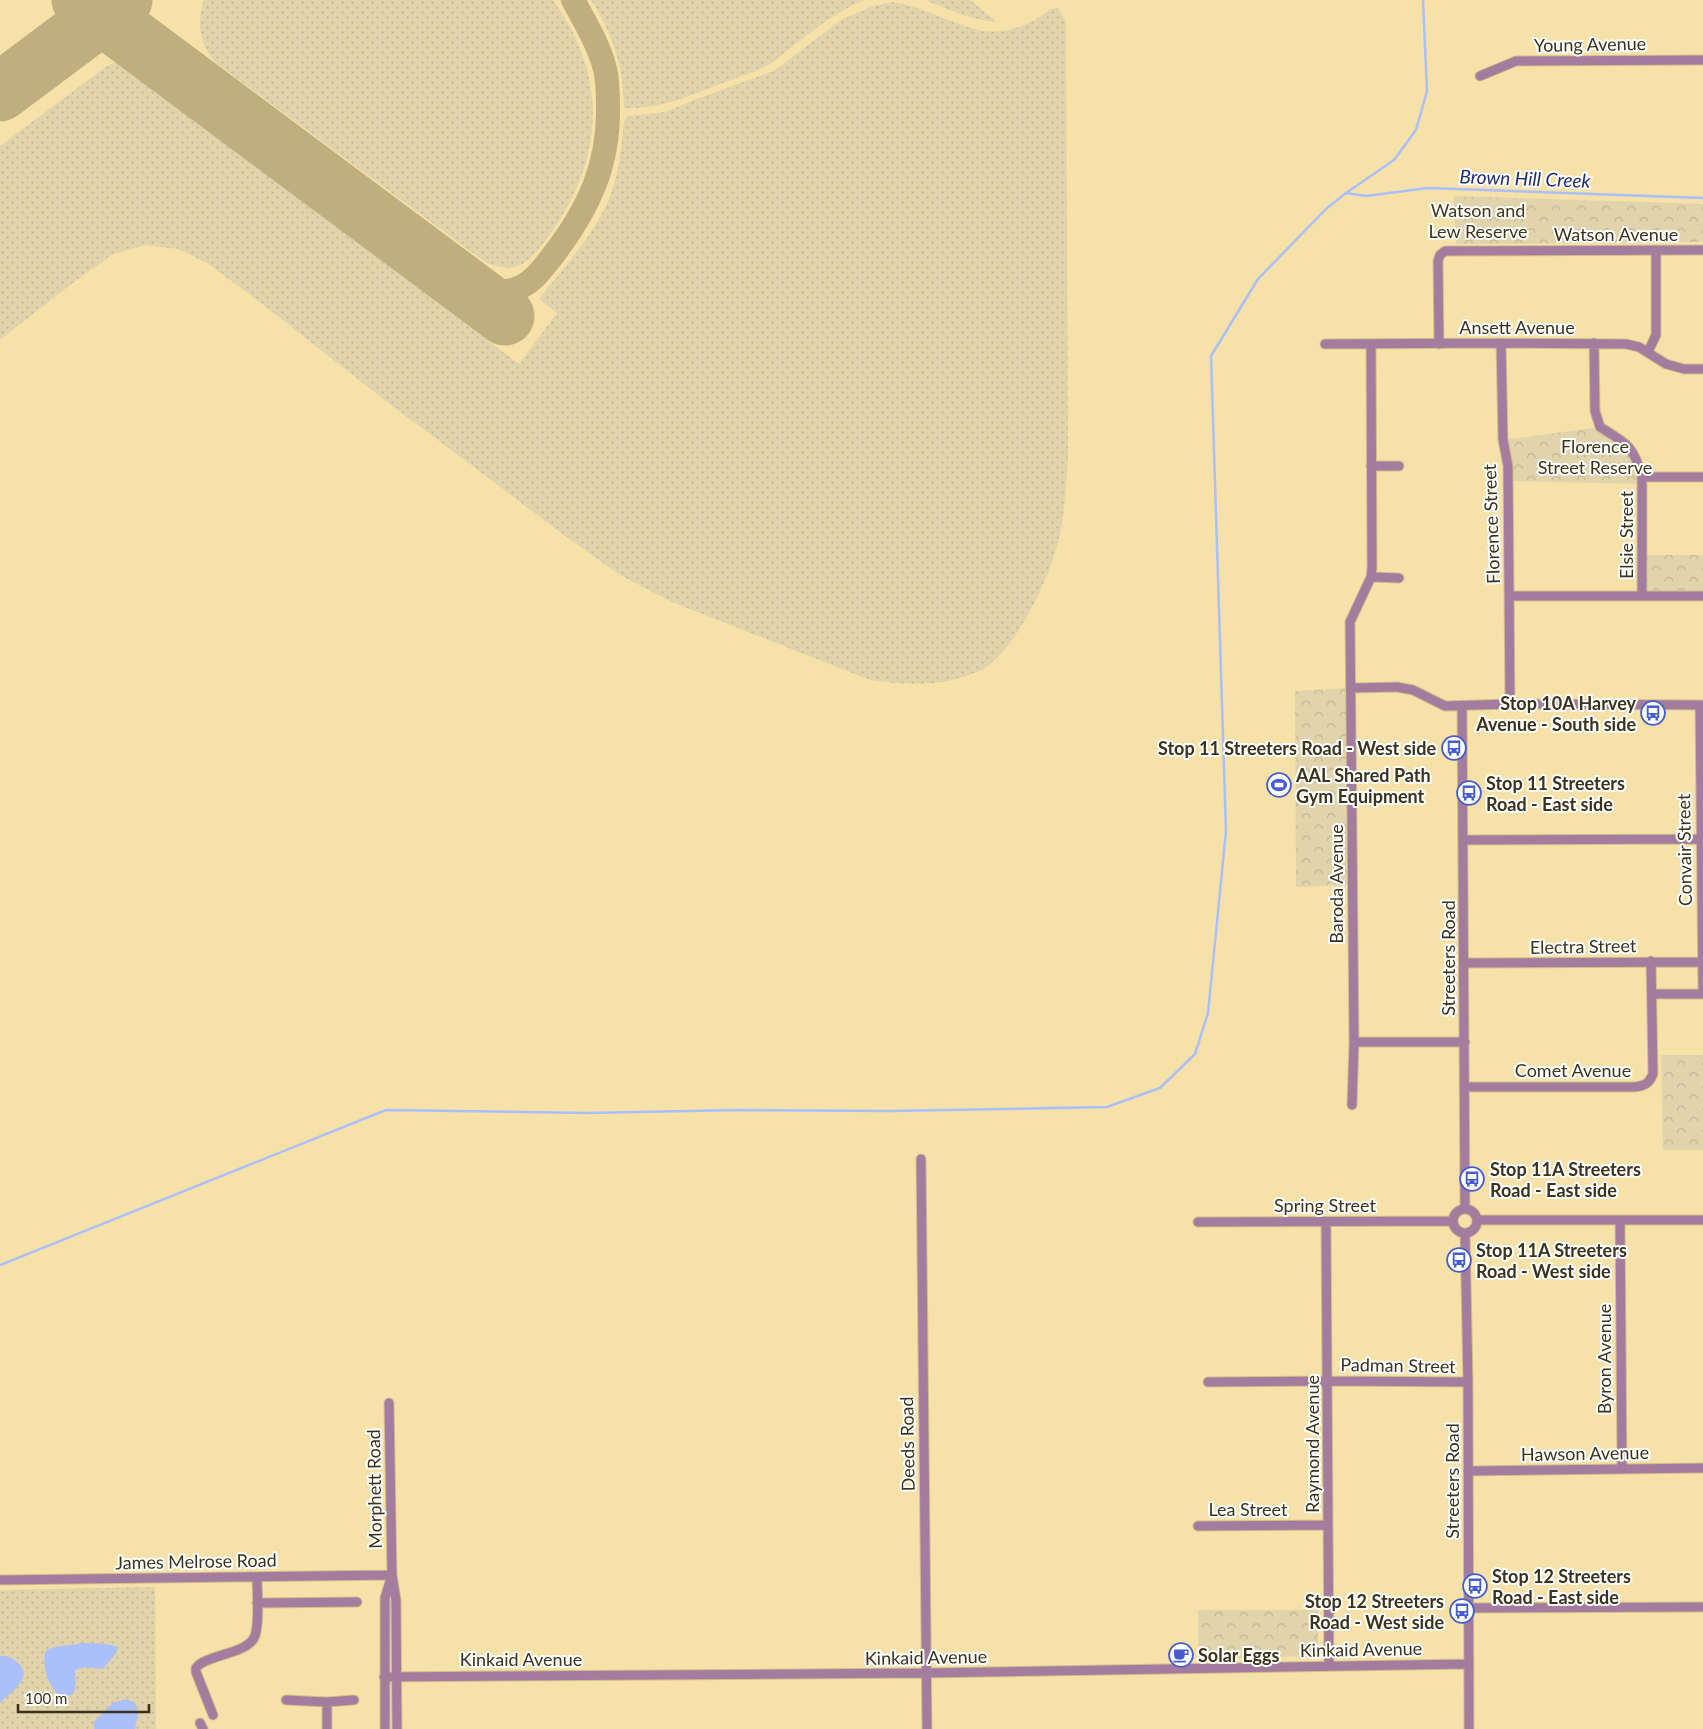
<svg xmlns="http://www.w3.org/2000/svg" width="1703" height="1729" viewBox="0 0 1703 1729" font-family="Lato,sans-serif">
	<defs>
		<pattern id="grass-dots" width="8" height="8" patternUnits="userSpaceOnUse" patternTransform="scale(1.25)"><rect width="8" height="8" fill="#e1d3ab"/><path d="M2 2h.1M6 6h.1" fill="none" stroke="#c2b693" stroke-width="1.8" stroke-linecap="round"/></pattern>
		<pattern id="forest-crowns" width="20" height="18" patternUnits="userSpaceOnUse" patternTransform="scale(1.25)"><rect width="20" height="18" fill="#e1d3ab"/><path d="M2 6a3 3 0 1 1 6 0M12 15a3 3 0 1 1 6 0" fill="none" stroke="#c2b693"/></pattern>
	</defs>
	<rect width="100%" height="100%" fill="#f6e1a8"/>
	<path fill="url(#grass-dots)" d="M204,0h349c20,28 33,56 38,90 8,53 -12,105 -43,147 -19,25 -29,39 -63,25l-269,-199c-16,-17 -20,-41 -12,-63z
		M591,0h274c-36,14 -64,41 -95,64 -11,7 -26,11 -39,16 -35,13 -69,30 -107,28 -1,-12 -1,-24 -3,-36 -5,-25 -16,-51 -30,-72z
		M926,0h44l27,22c-25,-2 -48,-12 -71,-22z
		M893,2c30,5 56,20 85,28 25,6 54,-5 72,-21l8,-1 8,14 2,436c-2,25 -3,51 -8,76 -9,41 -40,109 -75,134 -3,3 -9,4 -14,6 -32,13 -66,11 -101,6l-198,-78 -52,-27 -56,-40 -182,-137 -121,-95 -54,-40 -29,-14 -32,-4 -33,9 -43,31 -70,55v-194l107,-80 10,-4 402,302 38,-51 -18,-14c26,-33 57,-66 72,-105 8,-23 11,-49 13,-73l5,-5 36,-4 37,-15 72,-26 67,-51 32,-14z
		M155,1587l1,142h-156v-139z"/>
	<path fill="url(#forest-crowns)" d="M1454,196l249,8v38l-247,2z
		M1600,427l26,16 16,41 -134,-3 -5,-41z
		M1642,555h61v41h-61z
		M1351,688l2,197 -57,2 -1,-196z
		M1661,1055h42v95h-40z
		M1198,1610h120v41l-4,5 -116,3z"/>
	<path fill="#abbffd" d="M81,1643c8,0 31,0 36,4v5l-14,17 -18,-2 -10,3c0,6 1,13 0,19 -1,4 -4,7 -8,7 -18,4 -28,-41 -20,-46 7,-5 25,-4 34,-7z
		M0,1656c7,-1 13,2 18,7 17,15 -9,30 -18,40z
		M126,1699l9,4 3,10 -3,16h-41v-7l19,-19z"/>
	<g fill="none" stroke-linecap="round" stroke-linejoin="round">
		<path stroke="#abbffd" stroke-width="2.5" d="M1346,193l20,3 62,-8 275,10
			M0,1265l386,-155 201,3 151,-3 153,1 216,-4 53,-19 35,-34 13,-41 18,-182 -15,-475 47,-77 68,-70 20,-16 48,-33 22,-30 11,-39 -4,-91"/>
		<path stroke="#c0ae7f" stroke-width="24" d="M464,285c16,5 34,10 52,4 17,-6 27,-21 38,-35 35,-46 55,-89 54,-147 0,-12 0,-26 -3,-38 -6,-24 -20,-47 -32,-69"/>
		<path stroke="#c0ae7f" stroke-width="59" d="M81,0l424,316
			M0,92l123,-92"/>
		<g stroke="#d0be8c" stroke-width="11">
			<path id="minor" d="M1480,76l36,-15 187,-1
				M1501,343l2,97 5,26 2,238
				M1594,343l1,68 5,16c26,16 34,19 42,50v119
				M1325,344l176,-1 125,1 13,3 27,17 18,5h19
				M1439,344l-1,-83 2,-6 5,-4 258,-1
				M1648,352l8,-17v-84
				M1371,466h28
				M1642,477h61
				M1371,577l28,1
				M1510,596h193
				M1351,688l46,-1 16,3 32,16 65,-2 193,1
				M1700,705l3,289
				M1462,706l3,503
				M1463,840l237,-1
				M1464,963l238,-1
				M1652,994h51
				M1354,1042h111
				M1465,1087h169c10,-1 15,-3 19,-13l-2,-113
				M1352,1105l2,-63 -4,-420 21,-45 1,-9 -1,-224
				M921,1159l6,570
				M1453 1221a12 12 0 1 1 24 0a12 12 0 1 1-24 0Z
				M1478,1220h225
				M1620,1220l2,248
				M1198,1222l255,-1
				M1326,1222l3,444
				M1465,1233l3,149 1,347
				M1208,1382l119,-1 141,1
				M389,1403l3,172 4,25 1,129
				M1468,1471l235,-3
				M1198,1526l130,-1
				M0,1580l392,-5
				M257,1603l100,-1
				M1469,1608l234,-1
				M384,1677l542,-4 542,-9
				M286,1700l41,2 27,-2
				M327,1702v27
				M213,1715l-17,-43v-4c5,-7 13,-8 20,-11 12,-4 32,-8 38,-19 6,-11 3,-47 3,-61
				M200,1723l3,6
				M385,1729v-131l6,-20"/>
		</g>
		<use href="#minor" stroke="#a37c9e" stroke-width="9"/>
	</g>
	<defs>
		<g id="bus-ring" transform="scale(1.25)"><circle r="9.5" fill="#fff" stroke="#465dd1" stroke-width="1.5"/><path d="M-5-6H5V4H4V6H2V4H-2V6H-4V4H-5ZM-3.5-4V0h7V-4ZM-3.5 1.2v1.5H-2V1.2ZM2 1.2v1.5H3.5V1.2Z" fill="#465dd1"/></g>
		<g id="stadium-ring" transform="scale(1.25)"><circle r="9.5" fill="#fff" stroke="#465dd1" stroke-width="1.5"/><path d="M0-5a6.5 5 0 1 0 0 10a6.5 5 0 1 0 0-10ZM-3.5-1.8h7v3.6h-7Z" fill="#465dd1"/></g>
		<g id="cafe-ring" transform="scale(1.25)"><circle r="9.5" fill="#fff" stroke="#465dd1" stroke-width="1.5"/><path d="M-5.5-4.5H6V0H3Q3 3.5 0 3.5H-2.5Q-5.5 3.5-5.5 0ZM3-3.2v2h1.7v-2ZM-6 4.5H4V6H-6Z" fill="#465dd1"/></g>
	</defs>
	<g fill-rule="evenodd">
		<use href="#bus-ring" x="1653" y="713"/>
		<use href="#bus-ring" x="1454" y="748"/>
		<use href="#stadium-ring" x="1279" y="785"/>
		<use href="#bus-ring" x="1469" y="793"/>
		<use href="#bus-ring" x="1472" y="1179"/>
		<use href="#bus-ring" x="1459" y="1260"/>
		<use href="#bus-ring" x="1475" y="1586"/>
		<use href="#bus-ring" x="1462" y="1611"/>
		<use href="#cafe-ring" x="1181" y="1655"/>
	</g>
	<g text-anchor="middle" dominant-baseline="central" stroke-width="4" stroke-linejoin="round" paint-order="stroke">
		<g font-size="18" fill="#3a321b" stroke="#fff">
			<text transform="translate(1590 44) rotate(-1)">Young Avenue</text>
			<text x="1616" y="234">Watson Avenue</text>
			<text x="1517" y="327">Ansett Avenue</text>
			<text transform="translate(1491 524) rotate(-92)">Florence Street</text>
			<text transform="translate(1626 535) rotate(-90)">Elsie Street</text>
			<text transform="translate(1684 850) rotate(-91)">Convair Street</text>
			<text transform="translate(1336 884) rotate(-90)">Baroda Avenue</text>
			<text transform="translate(1583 946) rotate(-1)">Electra Street</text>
			<text transform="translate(1448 958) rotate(-90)">Streeters Road</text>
			<text x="1573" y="1070">Comet Avenue</text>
			<text x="1325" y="1205">Spring Street</text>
			<text transform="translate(1604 1359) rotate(-90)">Byron Avenue</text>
			<text transform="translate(1398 1365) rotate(1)">Padman Street</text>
			<text transform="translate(907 1444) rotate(-91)">Deeds Road</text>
			<text transform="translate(1312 1444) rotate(-90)">Raymond Avenue</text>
			<text transform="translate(1585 1453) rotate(-1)">Hawson Avenue</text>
			<text transform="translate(1452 1481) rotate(-90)">Streeters Road</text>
			<text transform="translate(374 1489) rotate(-91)">Morphett Road</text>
			<text x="1248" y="1509">Lea Street</text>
			<text transform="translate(196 1561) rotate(-1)">James Melrose Road</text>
			<text transform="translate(1361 1649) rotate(-1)">Kinkaid Avenue</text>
			<text transform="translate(926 1657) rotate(-1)">Kinkaid Avenue</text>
			<text x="521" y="1659">Kinkaid Avenue</text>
		</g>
		<g font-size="18" fill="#403617" stroke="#fff">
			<text x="1478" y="210">Watson and<tspan x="1478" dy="21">Lew Reserve</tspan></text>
			<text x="1595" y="446">Florence<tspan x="1595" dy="21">Street Reserve</tspan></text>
		</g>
		<g font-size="18" font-weight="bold" fill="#3a321b" stroke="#fff" text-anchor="start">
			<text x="1636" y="703" text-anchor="end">Stop 10A Harvey<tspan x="1636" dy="21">Avenue - South side</tspan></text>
			<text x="1436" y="748" text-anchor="end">Stop 11 Streeters Road - West side</text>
			<text x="1296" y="775">AAL Shared Path<tspan x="1296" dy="21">Gym Equipment</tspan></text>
			<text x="1486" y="783">Stop 11 Streeters<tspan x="1486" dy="21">Road - East side</tspan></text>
			<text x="1490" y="1169">Stop 11A Streeters<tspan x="1490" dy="21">Road - East side</tspan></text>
			<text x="1476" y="1250">Stop 11A Streeters<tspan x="1476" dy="21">Road - West side</tspan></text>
			<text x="1492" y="1576">Stop 12 Streeters<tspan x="1492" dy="21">Road - East side</tspan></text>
			<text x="1444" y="1601" text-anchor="end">Stop 12 Streeters<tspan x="1444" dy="21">Road - West side</tspan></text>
			<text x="1198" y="1655">Solar Eggs</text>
		</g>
		<g font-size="19" font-style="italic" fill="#1f2b71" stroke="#fff">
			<text transform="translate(1525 178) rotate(2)">Brown Hill Creek</text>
		</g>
	</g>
	<path d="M18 1704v8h131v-8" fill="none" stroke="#3a321b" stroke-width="2.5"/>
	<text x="25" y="1704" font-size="15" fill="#3a321b" stroke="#ffffff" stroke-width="4" paint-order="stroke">100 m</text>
</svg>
